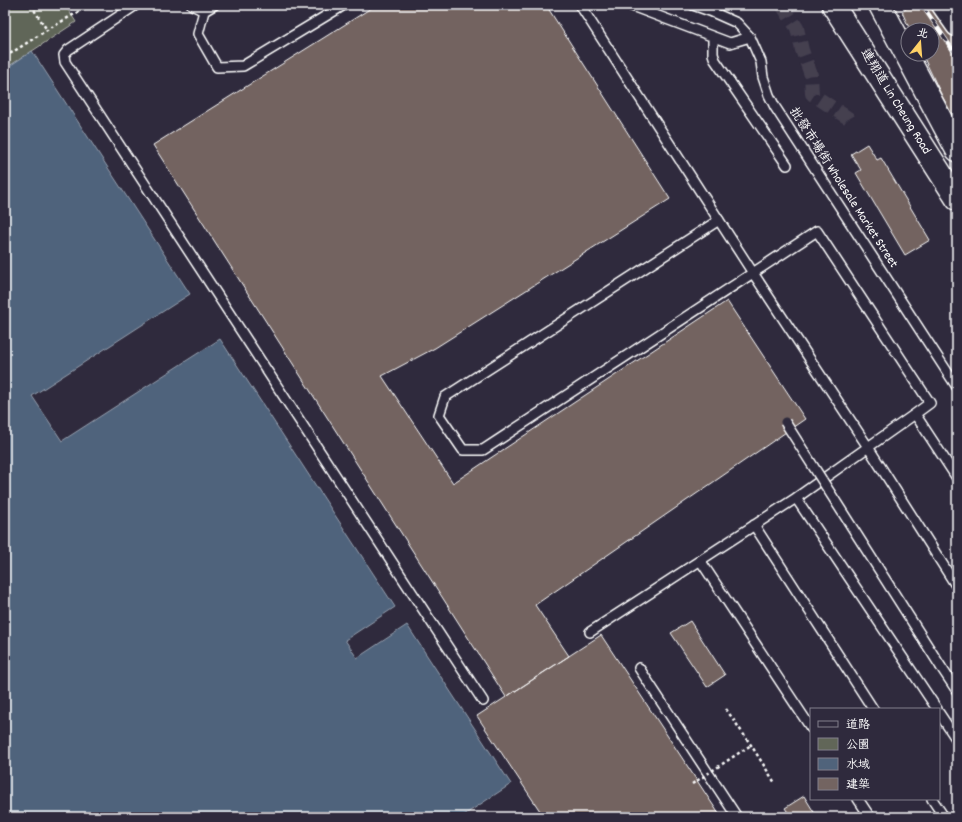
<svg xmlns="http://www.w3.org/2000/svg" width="962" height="822" viewBox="0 0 962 822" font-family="Dekko,'LXGW WenKai TC',sans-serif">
	<rect width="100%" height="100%" fill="#2f2a3d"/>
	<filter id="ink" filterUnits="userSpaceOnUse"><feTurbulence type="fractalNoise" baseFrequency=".025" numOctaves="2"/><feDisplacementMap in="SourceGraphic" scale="8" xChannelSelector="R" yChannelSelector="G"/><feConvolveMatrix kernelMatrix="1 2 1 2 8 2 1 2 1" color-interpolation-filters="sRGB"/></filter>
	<g filter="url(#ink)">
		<path fill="#616658" stroke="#b0b2ac" d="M5,5h60l11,17 -71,47z"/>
		<path fill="#50637b" stroke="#96a1b0" d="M32,51l158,243 -158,102 30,45 158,-102 175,268 -50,33 12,18 50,-33 104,159 -50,33h-456v-748z"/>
		<path fill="#736461" stroke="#fff" d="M376,5h170l124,194 -235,149 -53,28 71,107 274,-182 78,118 -270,186 34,51 -63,41 -353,-552z
			M905,5h52v118l-15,-27 -20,-42h10v-24h-22l-8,-18 5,-4z
			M867,144l10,16 4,-2 49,82 -25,15 -49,-82 5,-3 -10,-16z
			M690,621l35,54 -18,12 -36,-54z
			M601,635l120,182h-177l-67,-101z
			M804,796l13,21h-26l-6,-9z"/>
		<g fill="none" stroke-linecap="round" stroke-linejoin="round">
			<path stroke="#443f50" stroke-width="14" stroke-dasharray="14 7" stroke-linecap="butt" d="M782,5l15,23 5,22 9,25 1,19 36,24 4,7"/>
			<g stroke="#fff" stroke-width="12">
				<path id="service" d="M136,5l-68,45 -4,5 1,7 418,639
					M192,5l12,6
					M214,5l-10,6 -6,23 19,33 26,-1 101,-61
					M580,5l173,268 115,174 89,140
					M629,5l101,38 20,-6
					M693,5l17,6 27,12 13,14 11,25 2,15 6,18 6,12 182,280
					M713,37v17l2,6 72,105
					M719,220l-274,177 -6,18 24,35h20l334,-219 113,172 -15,11 -119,84
					M915,414l42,64
					M754,525l119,184
					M700,560l111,168
					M590,632l206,-134 141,211
					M941,667l16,24
					M639,668l98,149
					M939,713l18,27
					M858,799l12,18
					M932,799l12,18"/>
			</g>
			<g stroke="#fff" stroke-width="25">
				<path id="primary" d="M833,5l124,194"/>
			</g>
			<g stroke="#fff" stroke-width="25">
				<path id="trunk" d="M880,5l77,145"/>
			</g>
			<g stroke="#fff" stroke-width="25">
				<path id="motorway" d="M943,5l14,20"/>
			</g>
			<path stroke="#fff" stroke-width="2.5" stroke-dasharray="3 3" stroke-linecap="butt" d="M31,5l16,25
				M5,57l42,-27 43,-25
				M726,709l25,36 24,38"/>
			<use href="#service" stroke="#2f2a3d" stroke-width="9"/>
			<use href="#primary" stroke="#2f2a3d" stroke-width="22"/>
			<use href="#trunk" stroke="#2f2a3d" stroke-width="22"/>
			<use href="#motorway" stroke="#2f2a3d" stroke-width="22"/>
			<g stroke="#fff" stroke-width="4.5">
				<path id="rail" d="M922,5l35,51"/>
			</g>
			<use href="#rail" stroke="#2f2a3d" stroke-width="3" stroke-dasharray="9" stroke-linecap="butt"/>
			<g stroke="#fff" stroke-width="12" stroke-linecap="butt">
				<path id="service-bridge" d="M785,422l156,245"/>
			</g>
			<path stroke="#fff" stroke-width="2.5" stroke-dasharray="3 3" stroke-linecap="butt" d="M692,784l59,-39"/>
			<use href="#service-bridge" stroke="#2f2a3d" stroke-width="9"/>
		</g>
	</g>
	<g text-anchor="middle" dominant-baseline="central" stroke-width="3" stroke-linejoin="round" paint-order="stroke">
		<g font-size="13" fill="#fff" stroke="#2f2a3d">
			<text transform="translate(895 102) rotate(58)">連翔道 Lin Cheung Road</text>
			<text transform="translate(843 188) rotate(57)">批發市場街 Wholesale Market Street</text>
		</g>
	</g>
	<rect width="962" height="822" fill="none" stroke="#2f2a3d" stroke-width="20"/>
	<rect x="10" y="10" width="942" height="802" fill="none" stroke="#fff" stroke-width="1.5" filter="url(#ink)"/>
	<rect x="810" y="708" width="130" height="92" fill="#2f2a3d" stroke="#827f8b"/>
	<rect x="818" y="721" width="20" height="6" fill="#2f2a3d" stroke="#827f8b"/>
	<text x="846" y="728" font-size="12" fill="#ffffff">道路</text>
	<rect x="818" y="738" width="20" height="12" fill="#616658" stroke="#827f8b"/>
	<text x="846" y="748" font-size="12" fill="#ffffff">公園</text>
	<rect x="818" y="758" width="20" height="12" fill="#50637b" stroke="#827f8b"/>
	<text x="846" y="768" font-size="12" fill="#ffffff">水域</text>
	<rect x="818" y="778" width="20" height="12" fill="#736461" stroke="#827f8b"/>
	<text x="846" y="788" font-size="12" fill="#ffffff">建築</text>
	<g transform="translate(920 42) rotate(17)"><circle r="19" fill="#2f2a3d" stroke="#827f8b"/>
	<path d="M0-3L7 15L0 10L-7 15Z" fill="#ffd166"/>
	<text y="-6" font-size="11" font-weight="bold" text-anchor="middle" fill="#ffffff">北</text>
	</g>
</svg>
